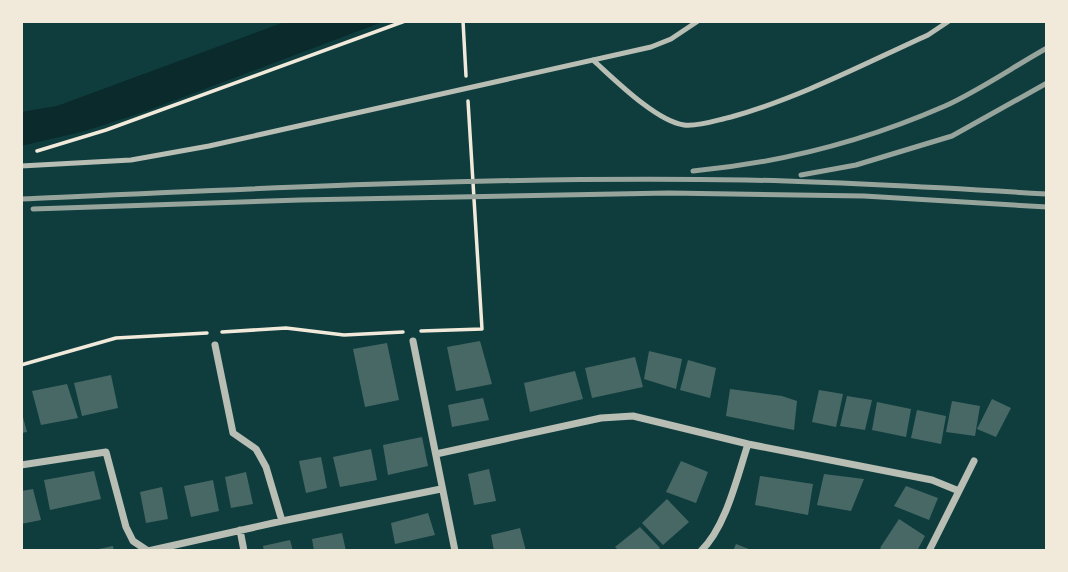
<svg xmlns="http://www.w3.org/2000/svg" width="1068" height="572" viewBox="0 0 1068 572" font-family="Cabin,sans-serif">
	<rect width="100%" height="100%" fill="#0f3d3e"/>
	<path fill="#0a2a2b" d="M287,21h98l-241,91 -59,19 -64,15v-34l36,-6z"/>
	<path fill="#486865" d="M480,341l12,43 -36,7 -9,-44z
		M387,343l12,57 -34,7 -12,-58z
		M649,351l33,8 -6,30 -32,-10z
		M635,357l8,30 -51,11 -7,-30z
		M688,360l28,8 -6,30 -30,-8z
		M575,371l8,28 -53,13 -6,-29z
		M111,375l7,33 -36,8 -8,-33z
		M67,384l11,34 -37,7 -9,-34z
		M730,389l52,7 15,5 -3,29 -68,-14z
		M819,390l24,4 -7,33 -24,-5z
		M847,396l25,4 -7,30 -25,-4z
		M483,398l6,22 -37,7 -4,-22z
		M992,399l19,9 -15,29 -19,-8z
		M952,401l28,5 -5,30 -29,-4z
		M877,402l34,7 -5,28 -34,-7z
		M21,410l6,22 -6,1z
		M917,410l29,6 -5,28 -30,-6z
		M422,437l6,29 -40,9 -5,-30z
		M371,449l6,31 -37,7 -7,-30z
		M321,457l6,31 -21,5 -7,-32z
		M681,461l27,11 -12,31 -30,-11z
		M489,469l7,32 -22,4 -6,-31z
		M94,471l7,28 -51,11 -6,-30z
		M246,472l7,32 -22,4 -6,-31z
		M824,474l40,5 -13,32 -34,-6z
		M760,476l53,8 -5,31 -53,-10z
		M213,480l6,31 -28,6 -7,-31z
		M906,486l32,12 -9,22 -35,-14z
		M162,487l6,32 -22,4 -6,-31z
		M33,489l8,31 -20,4v-33z
		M667,499l22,23 -26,23 -21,-22z
		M428,513l7,22 -40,9 -4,-21z
		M899,519l26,17 -8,15h-33l-4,-3z
		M640,527l20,21 -3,3h-38l-4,-4z
		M520,528l6,23h-32l-3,-16z
		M342,533l4,18h-32l-2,-12z
		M290,540l3,11h-29l-1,-5z
		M736,544l18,7h-21z
		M113,546l1,5h-20v-1z"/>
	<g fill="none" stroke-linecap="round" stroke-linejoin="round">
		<path stroke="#f1e9da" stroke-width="3.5" d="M463,21l3,55
			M37,151l69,-21 299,-109
			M421,331l61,-2 -14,-228
			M222,332l64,-4 58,7 59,-3
			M21,365l95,-27 91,-5"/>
		<path stroke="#b8beb3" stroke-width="5" d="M593,60c21,19 63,61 91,65 14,2 33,-5 47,-8 68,-19 133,-53 197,-82l21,-14
			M21,166l110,-6 78,-14 442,-99 20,-8 27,-18"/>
		<path stroke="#b8beb3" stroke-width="7" d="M413,341l42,210
			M215,345l18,88 23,16 10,18 16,54
			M436,454l165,-36 32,-2 115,28 184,36 27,11
			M21,465l85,-13 20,75 7,14 15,10
			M240,530l4,21
			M148,551l134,-30 159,-32
			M701,551c25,-24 36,-74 47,-107
			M929,551l45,-90"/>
		<path stroke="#97a49c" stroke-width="5" d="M693,171c87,-8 172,-30 252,-65 35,-16 68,-39 102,-58
			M801,175l55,-10 96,-29 95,-53
			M21,199c241,-11 483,-23 725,-19 100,2 201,8 301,14
			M33,209l267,-9 369,-7 195,3 183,11"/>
	</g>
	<rect width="1068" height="572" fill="none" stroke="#f1e9da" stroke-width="46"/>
</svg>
